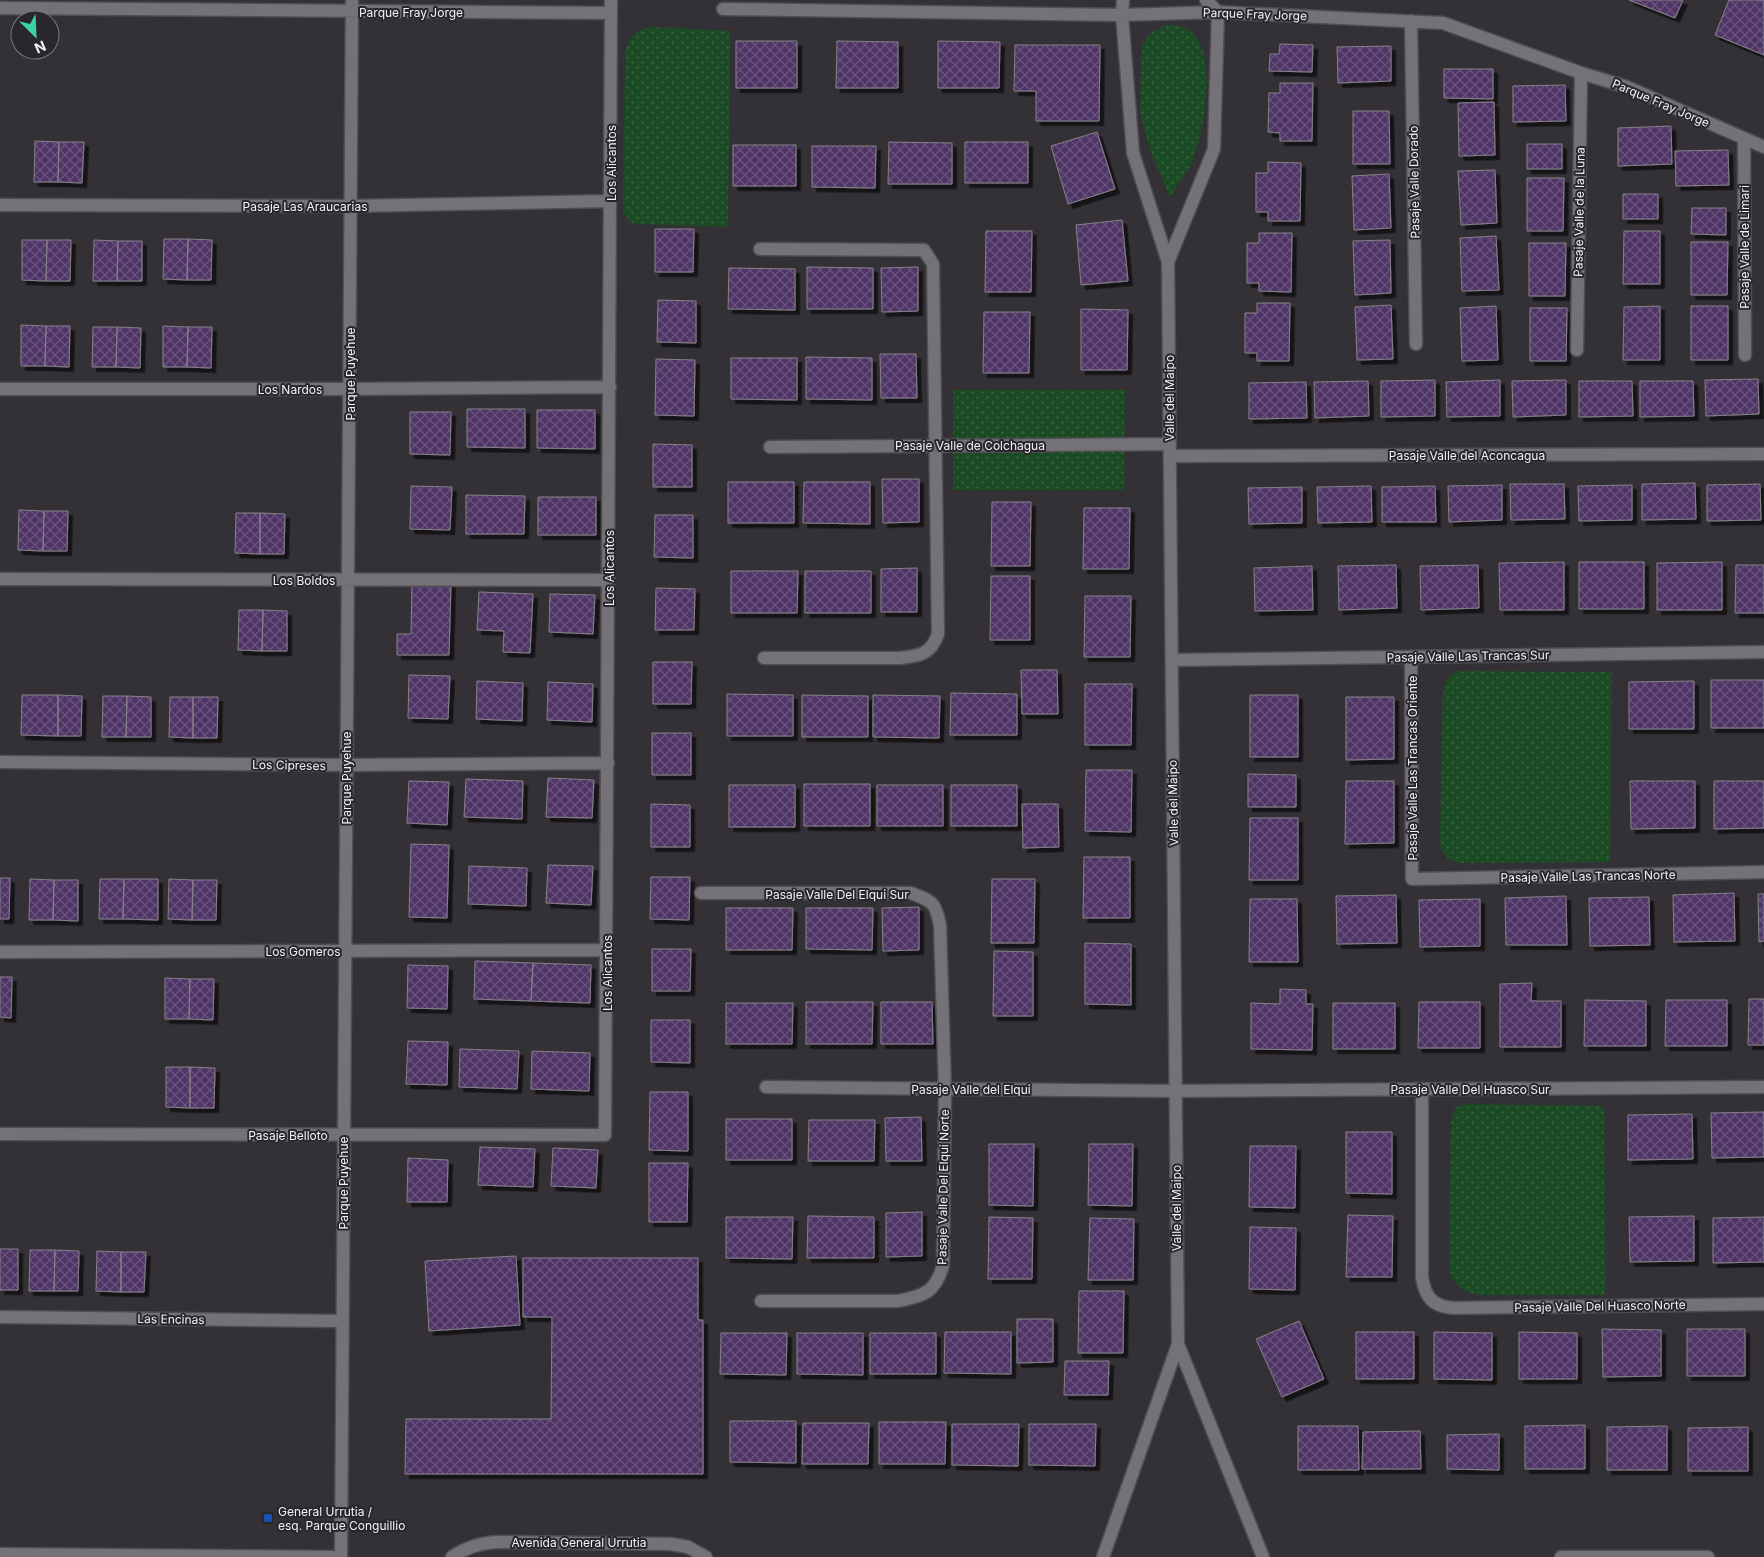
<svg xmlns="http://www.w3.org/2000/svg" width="1764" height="1557" viewBox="0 0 1764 1557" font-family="Inter,sans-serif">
	<defs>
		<pattern id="grass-dots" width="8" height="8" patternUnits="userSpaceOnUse" patternTransform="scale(1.25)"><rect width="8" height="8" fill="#1b4b24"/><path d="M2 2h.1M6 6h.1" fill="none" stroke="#3d6544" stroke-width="1.8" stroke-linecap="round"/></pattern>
		<pattern id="building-cross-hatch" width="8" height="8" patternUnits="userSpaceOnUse" patternTransform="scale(1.25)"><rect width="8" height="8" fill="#503466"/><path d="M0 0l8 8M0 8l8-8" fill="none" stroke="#6a527c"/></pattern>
		<filter id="shadow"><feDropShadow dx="4.5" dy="4.5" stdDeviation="0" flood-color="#0009"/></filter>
	</defs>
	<rect width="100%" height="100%" fill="#343136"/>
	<path fill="url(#grass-dots)" d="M1167,25c7,0 15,1 22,5 31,21 15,109 0,138 -6,10 -13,19 -19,29l-20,-47 -8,-29 -2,-15 2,-62 10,-12z
		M653,27l77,4 -2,196 -93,-3 -5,-2 -7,-11 2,-158c5,-17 10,-23 28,-26z
		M953,390h172l-1,100h-171z
		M1459,671l153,1 -2,190 -151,1c-13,-4 -18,-10 -19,-23l3,-148c2,-11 6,-17 16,-21z
		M1465,1104l139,2 2,189h-125c-18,-3 -30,-10 -32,-29l2,-144 4,-14z"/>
	<path fill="url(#building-cross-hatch)" stroke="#858288" filter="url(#shadow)" d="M1629,0h54l-8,18z
		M1729,0h35v55l-49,-20z
		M736,41h61v47h-61z
		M837,41l61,1v46h-62z
		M938,41l62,1 -1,46h-61z
		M1280,44l33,1 -1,27 -43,-1 1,-17h9z
		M1015,45h85l-1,76h-63v-30h-22z
		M1391,46v35l-53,2 -1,-36z
		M1444,69h49v30l-49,-1z
		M1280,83h33l-1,58h-32v-8l-12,-1 1,-39h11z
		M1565,85l1,36 -53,1v-36z
		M1494,102l1,53 -36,1 -1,-53z
		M1353,111h36l1,53h-37z
		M1671,126l1,38 -54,2v-38z
		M1097,132l18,57 -47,15 -17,-58z
		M35,141l24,1 -1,40h-24z
		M59,142h25l-2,41 -24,-1z
		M889,142l63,1v41h-64z
		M965,142h63v41h-63z
		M1527,144h35v25h-35z
		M733,145h63v41h-63z
		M812,146h64l-1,42 -63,-1z
		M1728,150l1,35 -53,1 -1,-35z
		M1268,162l33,1 -1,58h-32v-9h-12v-39h12z
		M1495,170l2,53 -36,2 -3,-54z
		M1389,174l2,54 -37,2 -2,-54z
		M1527,178h37l-1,53h-36z
		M1623,194h35v25h-35z
		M1692,208h34v27l-35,-1z
		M1122,220l6,61 -47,4 -5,-60z
		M655,229h39l-1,43h-38z
		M986,231h46l-1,61h-46z
		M1624,231h36v53h-37z
		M1259,233h33l-1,59 -32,-1v-8h-12v-40h12z
		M1496,236l3,54 -37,1 -2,-53z
		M164,239h24l-1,41 -24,-1z
		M188,239l24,1 -1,40h-24z
		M22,240h25l-1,41 -24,-1z
		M47,240h24l-1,41h-24z
		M94,240l24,1 -1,40h-24z
		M1390,240l1,53 -36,2 -2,-54z
		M118,241h24v40h-25z
		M1691,242h37l-1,53h-36z
		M1529,243h37l-1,53h-36z
		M807,267l66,1v41h-66z
		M918,267v44l-36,1 -1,-44z
		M729,268l66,1v41l-67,-1z
		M658,300l38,1v42l-39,-1z
		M1257,303h33l-1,58h-32v-8h-12v-40h12z
		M1391,305l2,54 -36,1 -2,-53z
		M1496,306l2,54 -36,1 -2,-53z
		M1660,306v54h-37l1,-53z
		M1691,306h37v54h-37z
		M1530,308h37l-1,53h-36z
		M1081,309l47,1 -1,60h-46z
		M984,312h46l-1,61h-46z
		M21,325l25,1 -1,40h-24z
		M46,326h24l-1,41 -24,-1z
		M163,326l25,1 -1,40h-24z
		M93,327h24l-1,40h-24z
		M117,327l24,1 -1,40 -24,-1z
		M188,327h24l-1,41 -24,-1z
		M880,354h36l1,44h-36z
		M806,357l66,1v42l-66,-1z
		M731,358h66v42l-66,-1z
		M656,359l39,1 -1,56 -39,-1z
		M1758,379l1,35 -53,2 -1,-36z
		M1435,380v36l-54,1v-36z
		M1500,380v36l-53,1 -1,-35z
		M1566,380v35l-53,2 -1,-36z
		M1368,381l1,35 -54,2 -1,-36z
		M1579,381h53l1,35 -54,1z
		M1640,381h53l1,35 -54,1z
		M1306,382l1,36 -58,1v-36z
		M467,409h58v39l-58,-1z
		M537,410h58v39l-58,-1z
		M410,412h41l-1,43 -40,-1z
		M653,444l39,1v42h-39z
		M882,479h37v43l-36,1z
		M728,482h66v41h-66z
		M804,482h66v42l-67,-1z
		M1695,483l1,36 -54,1v-36z
		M1510,484h54l1,35 -54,1z
		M1760,484l1,36 -54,1v-36z
		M1502,485v35l-53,2 -1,-36z
		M1632,485v35l-53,1 -1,-35z
		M411,486l41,1 -2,43 -40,-1z
		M1371,486l1,36 -54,1 -1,-36z
		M1435,486l1,36h-54v-35z
		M1302,487v36l-53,1 -1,-36z
		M466,495l59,1 -1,38h-58z
		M538,497h58v38h-58z
		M992,502h39l-1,64h-39z
		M1084,508h46l-1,61h-46z
		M19,510l25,1 -1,40 -25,-1z
		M44,511h24l-1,40h-24z
		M236,513h24v41l-25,-1z
		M260,513l25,1 -1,40h-24z
		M655,515h38v43l-39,-1z
		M1564,562v48h-64l-1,-47z
		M1579,562h65v47h-65z
		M1722,562v48h-65v-47z
		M1396,565l1,43 -58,2 -1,-44z
		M1478,565l1,43 -58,2 -1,-44z
		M1736,565h28v48h-29z
		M1312,566l1,44 -58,1 -1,-43z
		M917,568v44h-36v-43z
		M731,571h67l-1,42h-66z
		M805,571h66v42h-66z
		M991,576h39v64h-40z
		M412,583h39l-2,72h-52v-21h14z
		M656,588l39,1 -1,41h-39z
		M479,592l54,2 -3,59 -27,-1 1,-21 -27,-1z
		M550,594l45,1 -2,39 -44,-2z
		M1085,596h46l-1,61h-46z
		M239,610h24l-1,41 -24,-1z
		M263,610l24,1v40h-25z
		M653,662h39l-1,42h-38z
		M1021,670h36l1,44h-36z
		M409,675l41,1 -2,43 -40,-1z
		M1711,680h53v48h-53z
		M477,681l46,2 -1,38 -46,-2z
		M1694,681v48h-65v-47z
		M548,682l45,2 -1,38 -45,-2z
		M1085,684h47l-1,61h-46z
		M951,693l66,1v41h-67z
		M727,694l66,1v41h-66z
		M22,695h36v41l-37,-1z
		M58,695l24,1 -1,40h-23z
		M802,695l66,1v41h-66z
		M873,695l67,1 -1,42 -66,-1z
		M1250,695h48v62h-48z
		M103,696h24l-1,41h-24z
		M127,696l24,1v40h-25z
		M170,697h23v41l-24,-1z
		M193,697h25l-1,41h-24z
		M1346,697h48v62l-48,1z
		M652,733h39v42h-39z
		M1086,770h46l-1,62 -46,-1z
		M1248,774l48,1v32h-48z
		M548,778l46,2 -2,38 -46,-1z
		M466,779l57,2 -1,38 -58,-2z
		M409,781l40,1 -2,43 -40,-2z
		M1346,781h48v62l-49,1z
		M1630,781h65v47l-64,1z
		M1714,781h50v47l-50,1z
		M804,784h66v42h-66z
		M729,785h66v42h-66z
		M877,785h66v41h-66z
		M951,785h66v41h-66z
		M651,804l39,1v42h-39z
		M1022,804h36l1,43 -36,1z
		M1250,818h48v62h-49z
		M411,844l38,1 -2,73 -38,-1z
		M1084,857h46v61h-47z
		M548,865l45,1 -2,39 -45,-2z
		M469,866l58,2 -1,38 -58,-2z
		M651,877h39l-1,43 -39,-1z
		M0,878h10l-1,41h-9z
		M30,879l24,1 -1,40h-24z
		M100,879h24l-1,40h-24z
		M124,879h34v41l-35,-1z
		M169,879l24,1 -1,40 -24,-1z
		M992,879h43l-1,64h-43z
		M54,880h24v41l-25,-1z
		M193,880h24l-1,40h-24z
		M1734,893l1,48 -61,1 -1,-47z
		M1758,894h6v47l-5,1z
		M1396,895l1,48 -60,1 -1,-48z
		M1566,896l1,49h-61l-1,-47z
		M1649,897l1,48 -60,1 -1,-48z
		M1250,899h47l1,63h-49z
		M1480,899v47l-60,1 -1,-47z
		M919,907v43l-36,1 -1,-43z
		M726,908h67l-1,42h-66z
		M806,908h67l-1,42 -66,-1z
		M1085,943l46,1v61l-46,-1z
		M652,949h39l-1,42h-38z
		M994,951l39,1v64h-40z
		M475,961l58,2 -2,38 -57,-2z
		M533,963l58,2 -1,38 -59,-2z
		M408,965l40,1 -1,43 -40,-1z
		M0,977h12l-1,41 -11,-1z
		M165,978l25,1 -1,40h-24z
		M190,979h24l-1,41 -24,-1z
		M1532,983l-1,18h30v46h-61v-63z
		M1280,989l26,1v14h7l-1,46 -61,-1v-46l29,1z
		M1749,999h15v46h-16z
		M1585,1000l61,1v45h-62z
		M1666,1000h61v46h-62z
		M806,1002h67l-1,42h-66z
		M881,1002h51l1,42h-52z
		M1419,1002h61v46h-62z
		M726,1003h67l-1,41h-66z
		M1333,1003h62v46h-62z
		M651,1020h39v43l-39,-1z
		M408,1041l40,1 -1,43 -41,-1z
		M460,1049l59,2 -2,38 -58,-2z
		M532,1051l58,2 -1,38 -58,-2z
		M166,1067h24v41l-24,-1z
		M190,1067l25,1 -1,40h-24z
		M650,1092h38v59l-39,-1z
		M1764,1112v45l-52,1 -1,-45z
		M1692,1114l1,45 -65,1v-45z
		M921,1117l1,44h-36l-1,-43z
		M726,1119h66v41h-66z
		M809,1120h66l-1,41h-66z
		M1346,1132h46v62l-46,-1z
		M989,1144h45l-1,62 -44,-1z
		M1089,1144h44l-1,62 -44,-1z
		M1250,1146h46l-1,62 -46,-1z
		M480,1147l55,2 -2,38 -55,-2z
		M553,1148l45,2 -2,38 -45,-2z
		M408,1158l40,2 -1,42h-40z
		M649,1163h39l-1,59h-38z
		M922,1212v44l-36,1v-44z
		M1348,1215l45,1 -1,61h-46z
		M808,1216l66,1v41h-67z
		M1694,1216v45l-64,1 -1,-45z
		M726,1217h67l-1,42 -66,-1z
		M989,1217l44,1 -1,61h-44z
		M1764,1217v45l-51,1v-45z
		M1090,1218l44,1 -1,61h-45z
		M1250,1227l46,1 -1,62 -46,-1z
		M0,1249h18v41h-18z
		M30,1250h25l-1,41h-25z
		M55,1250l24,1 -1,40h-24z
		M97,1251l24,1v40l-25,-1z
		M121,1252h25l-2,40h-23z
		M516,1256l4,69 -91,6 -4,-70z
		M523,1258h175v62h5v154h-298l1,-55h145l1,-102h-29z
		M1079,1291h45l-1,62h-45z
		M1017,1319h36v43l-36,1z
		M1299,1321l25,58 -42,18 -26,-58z
		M1602,1329l59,1v46l-58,1z
		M1687,1329h58v47h-58z
		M945,1332h66v42l-67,-1z
		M1356,1332h58v47h-58z
		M1434,1332l58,1v47l-58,-1z
		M1519,1332l58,1v46h-58z
		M721,1333h66l-1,42 -66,-1z
		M797,1333h66v42l-66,-1z
		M870,1333h66v41h-66z
		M1065,1361h44l-1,34h-44z
		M730,1421h66v42l-66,-1z
		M879,1422h67l-1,42h-66z
		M803,1423h66l-1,41h-66z
		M952,1424h67l-1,42 -66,-1z
		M1029,1424h67l-1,42 -66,-1z
		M1585,1425v44h-60v-43z
		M1298,1426h60l1,44h-61z
		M1667,1426v44h-60v-43z
		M1748,1427v44h-60v-43z
		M1420,1431l1,38h-59l1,-37z
		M1499,1434v36l-52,-1v-34z"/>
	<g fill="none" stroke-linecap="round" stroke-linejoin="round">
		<g stroke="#4f4d51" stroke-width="15">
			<path id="street" d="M0,8l611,5
				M723,9l399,6 96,-3 225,11 138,50 46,14 137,60
				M1411,21l5,323
				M1744,139l1,216
				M0,205l351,1 259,-5
				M760,249l164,1 9,14 5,370c-7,20 -18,22 -38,24h-136
				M1168,262l46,-113 4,-137 -12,-12
				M1577,350l4,-277
				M0,389h350l260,-2
				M770,447l400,-3
				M1170,456l594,-2
				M0,579l609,1
				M1411,657l1,222 352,-7
				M1172,660l592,-8
				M0,762l346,3 262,-2
				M701,893h210c22,9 24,8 29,32l5,165 -2,175c-7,27 -19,31 -45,36h-137
				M0,952l607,-2
				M766,1087l409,4 589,-4
				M1422,1089v188c3,20 10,29 31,31l311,-4
				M0,1134l605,1 6,-1135
				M0,1317l342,4
				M1178,1344l85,213
				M341,1557l11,-1557
				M1103,1557l75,-213 -10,-1082 -35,-109 -11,-138 1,-15"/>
		</g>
		<g stroke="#4f4d51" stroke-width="15">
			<path id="secondary" d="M0,1554l333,3
				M452,1557c16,-11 31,-15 49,-15l170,2 17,3 18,10
				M1561,1557h147"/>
		</g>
		<use href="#street" stroke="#747177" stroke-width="12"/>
		<use href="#secondary" stroke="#747177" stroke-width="12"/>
	</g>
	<rect fill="#1a4fb4" stroke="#2a272c" stroke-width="2" x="263" y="1513" width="10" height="10" rx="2.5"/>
	<g text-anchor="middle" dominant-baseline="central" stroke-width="4" stroke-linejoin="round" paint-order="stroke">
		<g font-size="12" fill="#f2f1f4" stroke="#2a272c">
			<text x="411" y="12">Parque Fray Jorge</text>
			<text transform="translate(1255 14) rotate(2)">Parque Fray Jorge</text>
			<text transform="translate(1661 103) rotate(23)">Parque Fray Jorge</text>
			<text transform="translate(611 163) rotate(-90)">Los Alicantos</text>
			<text transform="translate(1414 182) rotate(-91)">Pasaje Valle Dorado</text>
			<text x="305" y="206">Pasaje Las Araucarias</text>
			<text transform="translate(1579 212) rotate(-89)">Pasaje Valle de la Luna</text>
			<text transform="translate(1744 247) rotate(-90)">Pasaje Valle de Limari</text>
			<text transform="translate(350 374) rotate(-90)">Parque Puyehue</text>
			<text x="290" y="389">Los Nardos</text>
			<text transform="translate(1169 398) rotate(-90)">Valle del Maipo</text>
			<text x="970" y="445">Pasaje Valle de Colchagua</text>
			<text x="1467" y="455">Pasaje Valle del Aconcagua</text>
			<text transform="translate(609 568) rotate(-90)">Los Alicantos</text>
			<text x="304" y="580">Los Boldos</text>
			<text transform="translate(1468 656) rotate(-1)">Pasaje Valle Las Trancas Sur</text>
			<text transform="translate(289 765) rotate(1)">Los Cipreses</text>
			<text transform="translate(1412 768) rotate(-90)">Pasaje Valle Las Trancas Oriente</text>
			<text transform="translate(346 778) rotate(-90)">Parque Puyehue</text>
			<text transform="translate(1173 803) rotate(-91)">Valle del Maipo</text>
			<text transform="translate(1588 876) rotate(-1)">Pasaje Valle Las Trancas Norte</text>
			<text x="837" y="894">Pasaje Valle Del Elqui Sur</text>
			<text x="303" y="951">Los Gomeros</text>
			<text transform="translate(607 973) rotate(-90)">Los Alicantos</text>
			<text x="971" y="1089">Pasaje Valle del Elqui</text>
			<text x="1470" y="1089">Pasaje Valle Del Huasco Sur</text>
			<text x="288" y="1135">Pasaje Belloto</text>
			<text transform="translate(343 1183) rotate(-90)">Parque Puyehue</text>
			<text transform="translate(943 1187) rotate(-89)">Pasaje Valle Del Elqui Norte</text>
			<text transform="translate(1176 1208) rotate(-90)">Valle del Maipo</text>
			<text transform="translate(1600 1306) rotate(-1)">Pasaje Valle Del Huasco Norte</text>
			<text transform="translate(171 1319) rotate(1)">Las Encinas</text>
			<text x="579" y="1542">Avenida General Urrutia</text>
		</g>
		<g font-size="12" fill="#f2f1f4" stroke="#2a272c" text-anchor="start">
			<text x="278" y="1511">General Urrutia /<tspan x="278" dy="14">esq. Parque Conguillio</tspan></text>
		</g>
	</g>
	<g transform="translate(35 35) rotate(156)"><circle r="24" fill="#2a272c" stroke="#7a787c"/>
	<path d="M0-4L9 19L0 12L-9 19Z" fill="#3bd4a4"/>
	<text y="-8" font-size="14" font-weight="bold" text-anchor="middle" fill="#f2f1f4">N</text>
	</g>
</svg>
